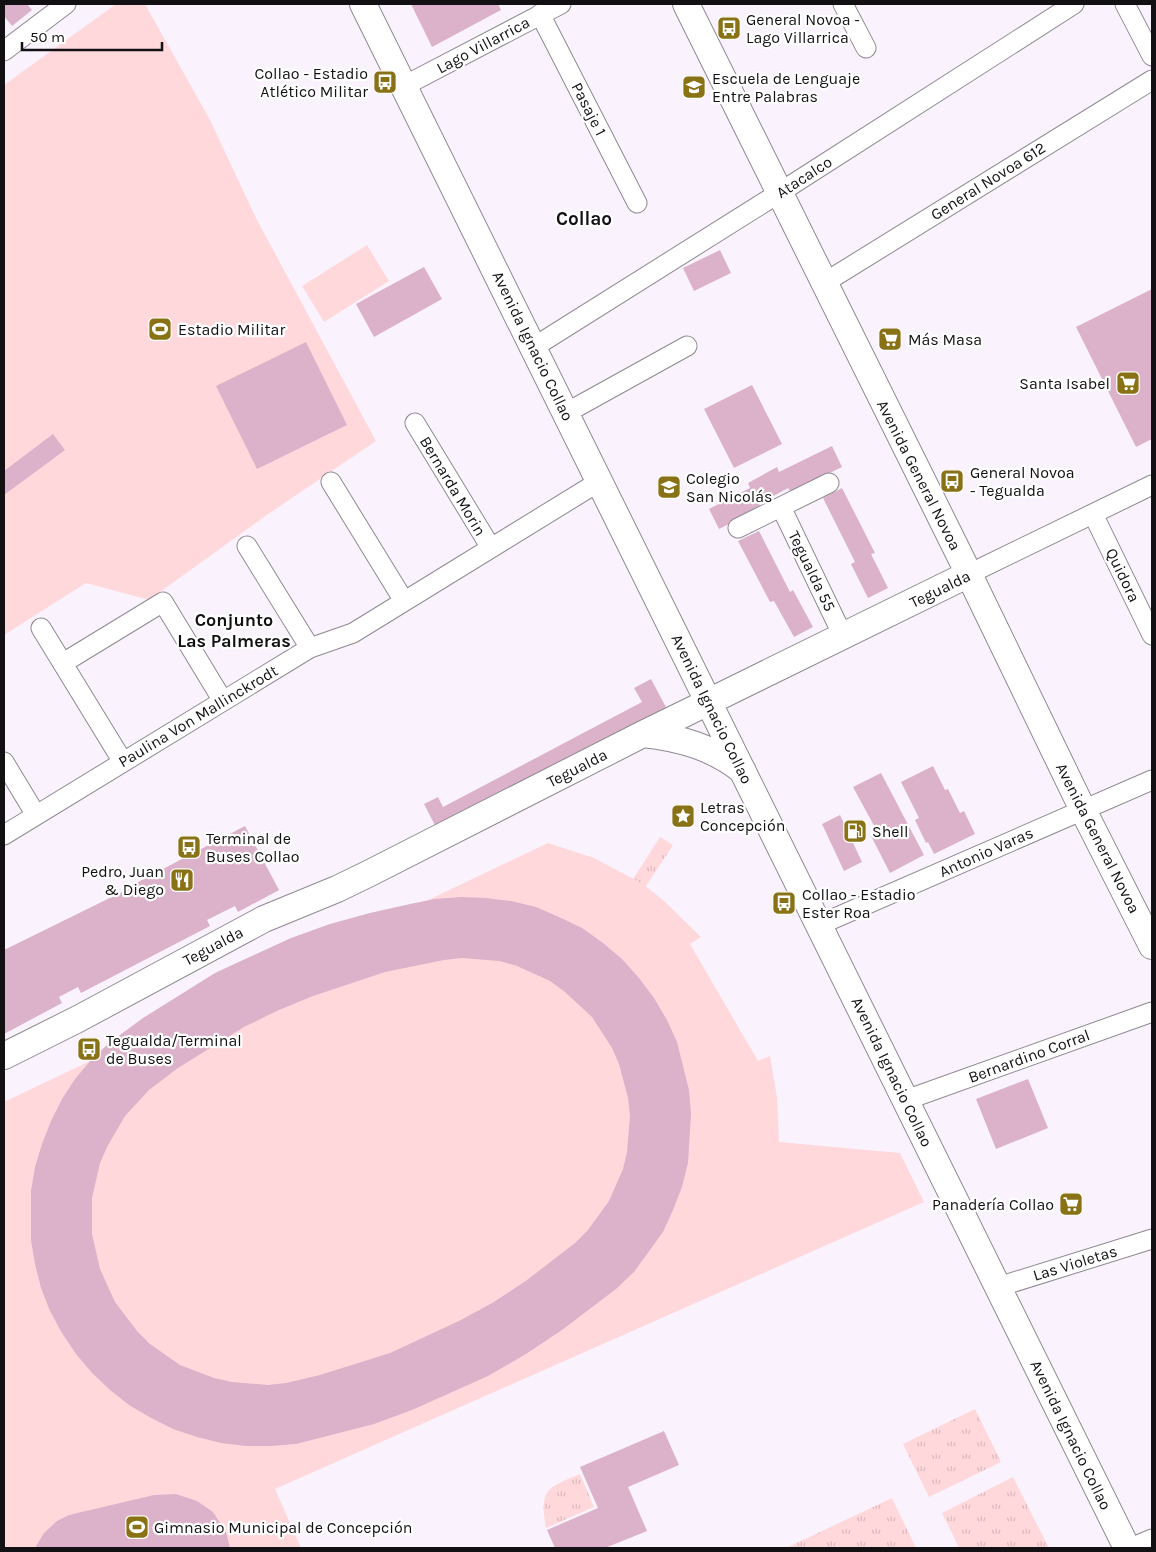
<svg xmlns="http://www.w3.org/2000/svg" width="1156" height="1552" viewBox="0 0 1156 1552" font-family="Karla,sans-serif">
	<defs>
		<pattern id="grass-tufts" width="24" height="20" patternUnits="userSpaceOnUse" patternTransform="scale(1.25)"><rect width="24" height="20" fill="#ffd8dc"/><path d="M3 7l-1-3M5 7V3M7 7l1-3M15 17l-1-3M17 17v-4M19 17l1-3" fill="none" stroke="#dab8bc"/></pattern>
	</defs>
	<rect width="100%" height="100%" fill="#faf3fd"/>
	<path fill="url(#grass-tufts)" d="M660,837l13,8 -55,84 -12,-8z
		M975,1409l26,53 -72,35 -26,-53z
		M580,1474l14,33 -48,21c-7,-39 1,-40 34,-54z
		M1013,1477l36,71h-90l-17,-35z
		M892,1498l24,50h-130z"/>
	<path fill="#ffd8dc" d="M116,4h29l65,116 46,98 120,223 -112,76 -115,83 -63,-17 -82,52v-550z
		M367,245l22,36 -65,41 -22,-36z
		M548,843l46,15 49,26 21,17 37,36 -11,7 68,117 12,-5 7,41 2,45 121,11 24,49 -649,287 26,59h-297v-446z"/>
	<path fill="#dbb2c9" fill-rule="evenodd" d="M4,4h23l5,6 -20,16 -8,-10z
		M411,4h87l3,6 -69,37z
		M720,250l11,23 -37,18 -11,-23z
		M424,267l18,32 -68,38 -18,-33z
		M1152,289v150l-16,8 -60,-120z
		M306,342l41,83 -90,44 -41,-83z
		M752,385l30,59 -48,24 -30,-59z
		M53,434l12,16 -61,45v-24z
		M832,446l10,21 -51,25 -3,-4 -29,16 3,4 -43,21 -10,-20 41,-21 -2,-5 29,-16 2,5z
		M842,488l33,65 -4,1 17,34 -20,10 -17,-34 4,-2 -32,-64z
		M759,531l31,61 3,-2 20,37 -19,10 -20,-36 -4,1 -32,-61z
		M651,679l17,32 -229,122 -15,-29 14,-7 5,10 199,-105 -8,-14z
		M933,766l12,24 3,-1 12,24 4,-2 11,23 -41,20 -6,-12 -2,1 -11,-23 4,-2 -18,-36z
		M881,773l43,82 -34,18 -19,-37 7,-3 -25,-46z
		M840,815l22,47 -18,9 -22,-47z
		M245,826l34,64 -41,22 -3,-6 -28,14 3,6 -129,67 -3,-6 -19,10 3,6 -58,31v-84l126,-62 10,-7z
		M461,897l25,1 25,3 25,6 23,10 23,11 21,15 19,16 17,19 15,20 13,22 10,22 12,48 2,24 -3,49 -6,24 -9,23 -10,22 -29,40 -18,17 -54,41 -36,24 -38,22 -76,34 -38,14 -78,20 -25,2h-25l-25,-3 -24,-6 -24,-8 -22,-11 -22,-13 -19,-15 -18,-17 -16,-19 -14,-21 -12,-22 -9,-23 -6,-24 -4,-24v-49l4,-24 7,-23 9,-23 11,-22 13,-20 16,-19 18,-17 34,-25 72,-45 76,-35 39,-14 40,-11 40,-9 25,-5zM462,958l37,3 18,5 33,15 15,11 27,25 20,31 7,16 9,34 2,18 -3,36 -4,17 -14,32 -21,29 -13,13 -48,37 -33,22 -35,19 -69,32 -70,22 -34,8 -18,2 -36,-3 -18,-4 -34,-13 -30,-21 -13,-13 -22,-29 -15,-33 -8,-35v-36l8,-35 7,-16 18,-31 24,-26 29,-22 66,-41 35,-17 34,-14 72,-24 59,-12z
		M1028,1079l20,49 -52,21 -20,-50z
		M664,1431l15,34 -51,22 19,44 -42,17h-50l-8,-18 51,-22 -18,-41z
		M176,1494l21,7 16,11 13,20 4,16h-195l9,-15 13,-12 12,-6 85,-20z"/>
	<g fill="none" stroke-linecap="round" stroke-linejoin="round">
		<g stroke="#8f8992" stroke-width="21">
			<path id="street" d="M843,4l23,44
				M1125,4l27,52
				M540,14l97,189
				M4,51l62,-47
				M404,86l157,-82
				M824,283l328,-203
				M534,347l245,-154 295,-189
				M566,413l121,-67
				M415,423l76,125
				M331,482l73,119
				M781,507l62,129
				M1093,514l59,121
				M738,528l91,-45
				M247,546l63,102
				M969,574l183,-89
				M41,628l82,134
				M63,663l100,-61 60,99
				M4,762l32,53
				M4,835l306,-187 43,-15 247,-152
				M819,925l333,-145
				M906,1100l246,-88
				M998,1287l154,-48
				M1131,1548l21,-9"/>
		</g>
		<g stroke="#8f8992" stroke-width="28">
			<path id="secondary" d="M363,4l764,1544
				M686,4l276,556 121,250 69,136
				M643,734c37,4 70,13 100,37
				M4,1056l74,-37 186,-100 73,-30 31,-15 275,-140 326,-160"/>
		</g>
		<use href="#street" stroke="#fff" stroke-width="19"/>
		<use href="#secondary" stroke="#fff" stroke-width="26"/>
	</g>
	<defs>
		<g id="bus-square" transform="scale(1.25)"><rect x="-9" y="-9" width="18" height="18" rx="4" fill="#897215" stroke="#fff"/><path d="M-5-6H5V4H4V6H2V4H-2V6H-4V4H-5ZM-3.5-4V0h7V-4ZM-3.5 1.2v1.5H-2V1.2ZM2 1.2v1.5H3.5V1.2Z" fill="#fff"/></g>
		<g id="school-square" transform="scale(1.25)"><rect x="-9" y="-9" width="18" height="18" rx="4" fill="#897215" stroke="#fff"/><path d="M0-5L7-2L0 1L-7-2ZM-4 1L0 2.5L4 1V4Q0 6-4 4Z" fill="#fff"/></g>
		<g id="stadium-square" transform="scale(1.25)"><rect x="-9" y="-9" width="18" height="18" rx="4" fill="#897215" stroke="#fff"/><path d="M0-5a6.5 5 0 1 0 0 10a6.5 5 0 1 0 0-10ZM-3.5-1.8h7v3.6h-7Z" fill="#fff"/></g>
		<g id="supermarket-square" transform="scale(1.25)"><rect x="-9" y="-9" width="18" height="18" rx="4" fill="#897215" stroke="#fff"/><path d="M-6-5.5h2.5l.6 2H6L4.5 2H-2.5L-4.4-4H-6ZM-1.5 3.2a1.3 1.3 0 1 0 .1 0ZM3 3.2a1.3 1.3 0 1 0 .1 0Z" fill="#fff"/></g>
		<g id="sight-square" transform="scale(1.25)"><rect x="-9" y="-9" width="18" height="18" rx="4" fill="#897215" stroke="#fff"/><path d="M0-6L1.8-2.2L6-1.7L2.9 1.2L3.7 5.4L0 3.3L-3.7 5.4L-2.9 1.2L-6-1.7L-1.8-2.2Z" fill="#fff"/></g>
		<g id="fuel-square" transform="scale(1.25)"><rect x="-9" y="-9" width="18" height="18" rx="4" fill="#897215" stroke="#fff"/><path d="M-5.5-6h7V0h2V4h1.3V-2.5L3-4.5l.8-.8L6-3V5H2.5V1h-1V6h-7ZM-4.2-4.7v3.2H.2V-4.7Z" fill="#fff"/></g>
		<g id="restaurant-square" transform="scale(1.25)"><rect x="-9" y="-9" width="18" height="18" rx="4" fill="#897215" stroke="#fff"/><path d="M-5-6h1v4h1v-4h1v4h1v-4h1v5L-1.5 .5V6h-2V.5L-5-1ZM5-6V6H3V1.5H1.5Q1.5-4 5-6Z" fill="#fff"/></g>
	</defs>
	<g fill-rule="evenodd">
		<use href="#bus-square" x="729" y="28"/>
		<use href="#bus-square" x="385" y="82"/>
		<use href="#school-square" x="694" y="87"/>
		<use href="#stadium-square" x="160" y="329"/>
		<use href="#supermarket-square" x="890" y="339"/>
		<use href="#supermarket-square" x="1128" y="383"/>
		<use href="#bus-square" x="952" y="481"/>
		<use href="#school-square" x="669" y="487"/>
		<use href="#sight-square" x="683" y="816"/>
		<use href="#fuel-square" x="855" y="831"/>
		<use href="#bus-square" x="189" y="847"/>
		<use href="#restaurant-square" x="182" y="880"/>
		<use href="#bus-square" x="784" y="903"/>
		<use href="#bus-square" x="89" y="1049"/>
		<use href="#supermarket-square" x="1071" y="1204"/>
		<use href="#stadium-square" x="137" y="1527"/>
	</g>
	<g text-anchor="middle" dominant-baseline="central" stroke-width="4.5" stroke-linejoin="round" paint-order="stroke">
		<g font-size="16" fill="#121013" stroke="#fff" text-anchor="start">
			<text x="746" y="19">General Novoa -<tspan x="746" dy="18">Lago Villarrica</tspan></text>
			<text x="368" y="73" text-anchor="end">Collao - Estadio<tspan x="368" dy="18">Atlético Militar</tspan></text>
			<text x="712" y="78">Escuela de Lenguaje<tspan x="712" dy="18">Entre Palabras</tspan></text>
			<text x="178" y="329">Estadio Militar</text>
			<text x="908" y="339">Más Masa</text>
			<text x="1110" y="383" text-anchor="end">Santa Isabel</text>
			<text x="970" y="472">General Novoa<tspan x="970" dy="18">- Tegualda</tspan></text>
			<text x="686" y="478">Colegio<tspan x="686" dy="18">San Nicolás</tspan></text>
			<text x="700" y="807">Letras<tspan x="700" dy="18">Concepción</tspan></text>
			<text x="872" y="831">Shell</text>
			<text x="206" y="838">Terminal de<tspan x="206" dy="18">Buses Collao</tspan></text>
			<text x="164" y="871" text-anchor="end">Pedro, Juan<tspan x="164" dy="18">&amp; Diego</tspan></text>
			<text x="802" y="894">Collao - Estadio<tspan x="802" dy="18">Ester Roa</tspan></text>
			<text x="106" y="1040">Tegualda/Terminal<tspan x="106" dy="18">de Buses</tspan></text>
			<text x="1054" y="1204" text-anchor="end">Panadería Collao</text>
			<text x="154" y="1527">Gimnasio Municipal de Concepción</text>
		</g>
		<g font-size="16" fill="#121013" stroke="#fff">
			<text transform="translate(483 45) rotate(-28)">Lago Villarrica</text>
			<text transform="translate(589 109) rotate(63)">Pasaje 1</text>
			<text transform="translate(804 177) rotate(-33)">Atacalco</text>
			<text transform="translate(988 181) rotate(-32)">General Novoa 612</text>
			<text transform="translate(533 346) rotate(64)">Avenida Ignacio Collao</text>
			<text transform="translate(919 475) rotate(63)">Avenida General Novoa</text>
			<text transform="translate(453 486) rotate(59)">Bernarda Morin</text>
			<text transform="translate(812 571) rotate(64)">Tegualda 55</text>
			<text transform="translate(1123 575) rotate(64)">Quidora</text>
			<text transform="translate(940 589) rotate(-26)">Tegualda</text>
			<text transform="translate(712 709) rotate(64)">Avenida Ignacio Collao</text>
			<text transform="translate(198 716) rotate(-31)">Paulina Von Mallinckrodt</text>
			<text transform="translate(577 768) rotate(-27)">Tegualda</text>
			<text transform="translate(1098 838) rotate(63)">Avenida General Novoa</text>
			<text transform="translate(986 852) rotate(-24)">Antonio Varas</text>
			<text transform="translate(213 946) rotate(-28)">Tegualda</text>
			<text transform="translate(1029 1056) rotate(-20)">Bernardino Corral</text>
			<text transform="translate(892 1072) rotate(64)">Avenida Ignacio Collao</text>
			<text transform="translate(1075 1263) rotate(-17)">Las Violetas</text>
			<text transform="translate(1071 1435) rotate(64)">Avenida Ignacio Collao</text>
		</g>
		<g font-size="18" font-weight="bold" fill="#121013" stroke="#fff">
			<text x="234" y="620">Conjunto<tspan x="234" dy="21">Las Palmeras</tspan></text>
		</g>
		<g font-size="19" font-weight="bold" fill="#121013" stroke="#fff">
			<text x="584" y="219">Collao</text>
		</g>
	</g>
	<rect width="1156" height="1552" fill="none" stroke="#121013" stroke-width="10"/>
	<path d="M22 42v8h140v-8" fill="none" stroke="#121013" stroke-width="2.5"/>
	<text x="30" y="42" font-size="15" fill="#121013" stroke="#ffffff" stroke-width="4" paint-order="stroke">50 m</text>
</svg>
